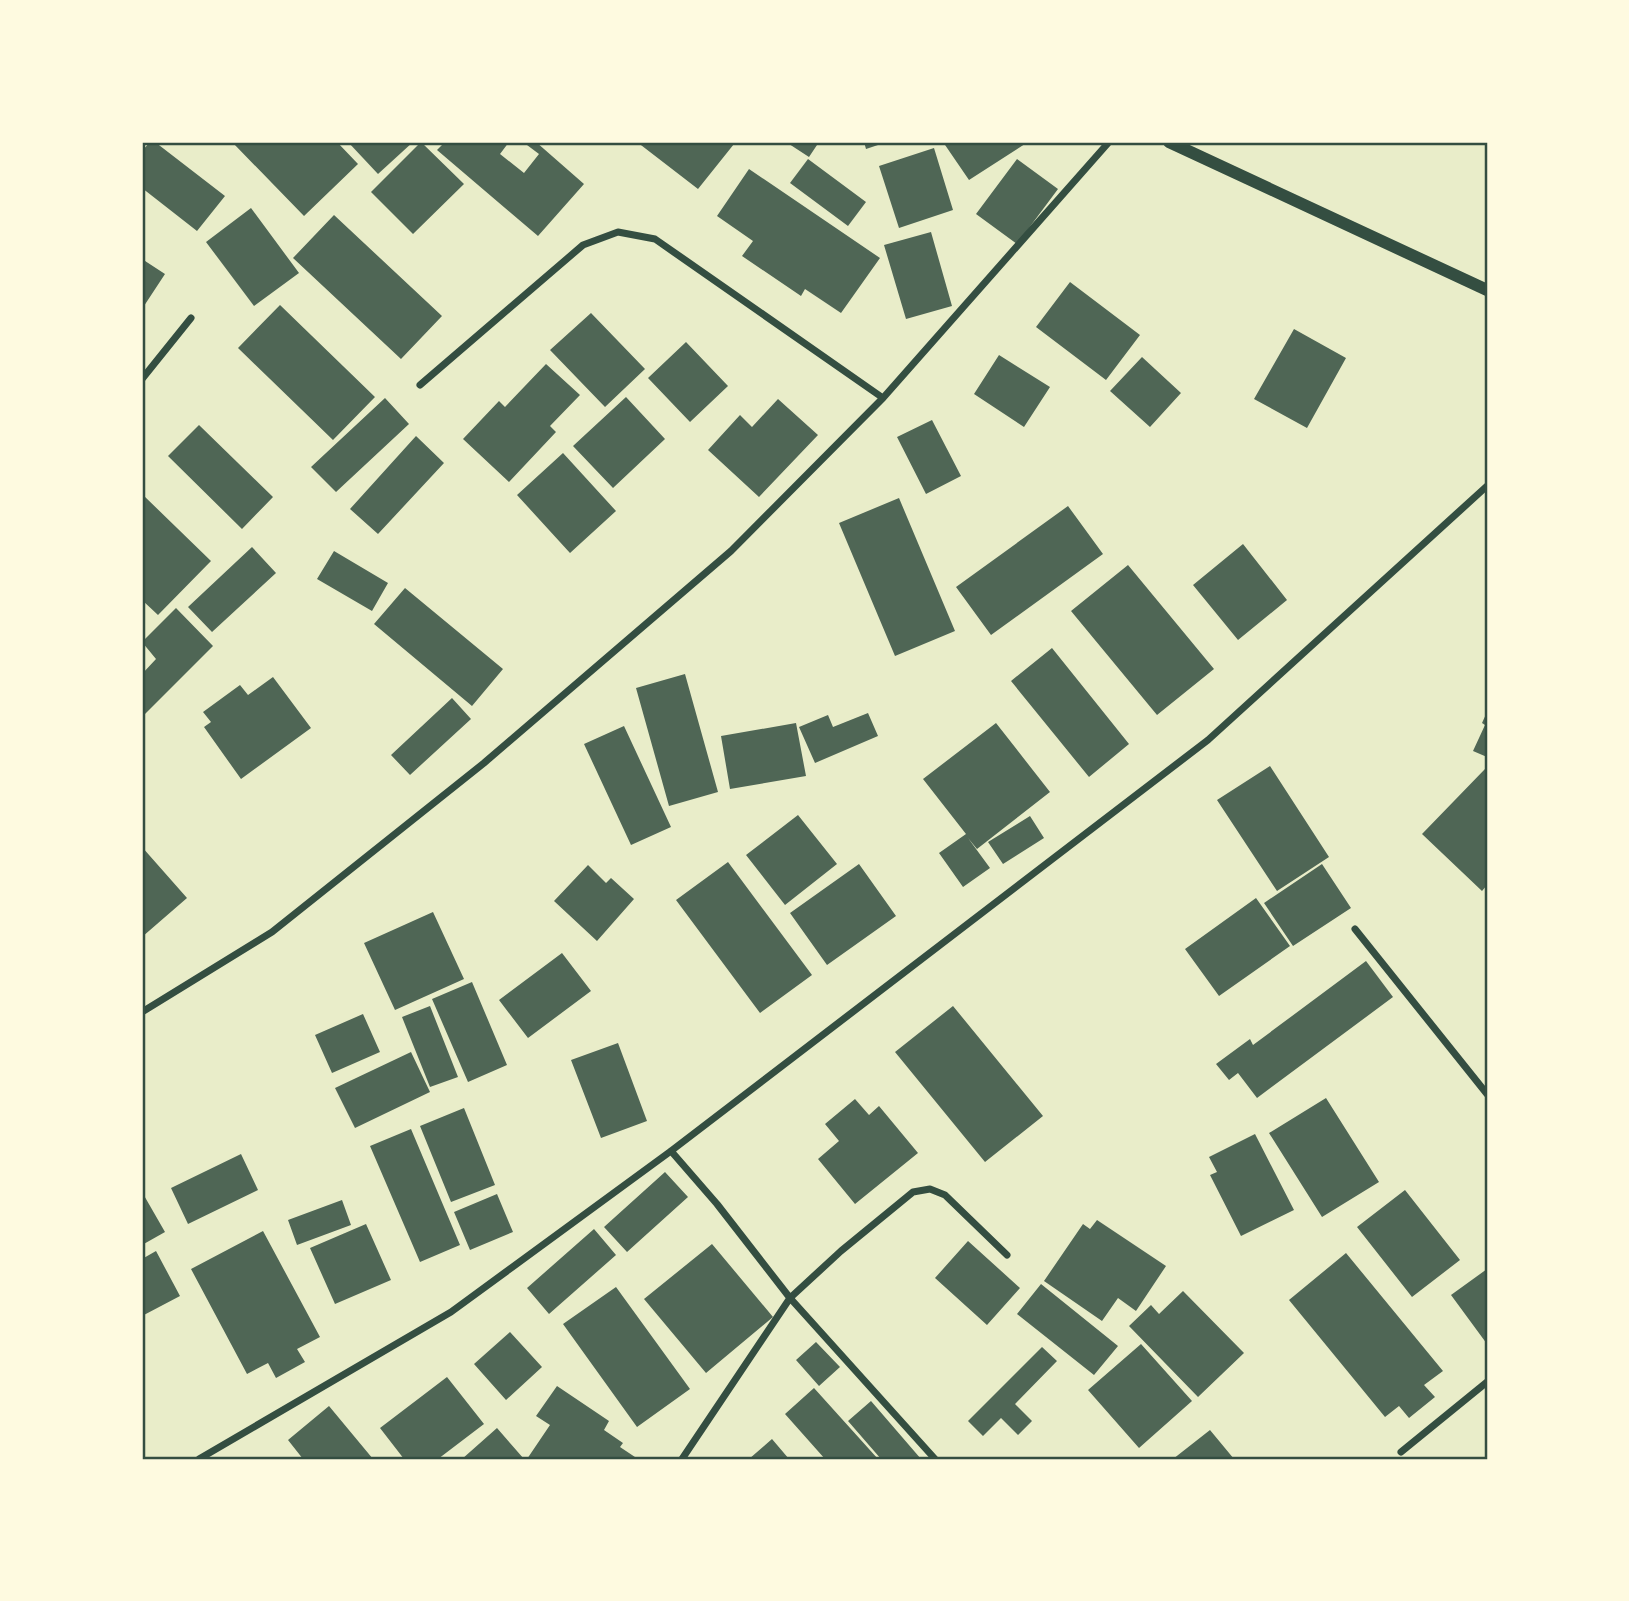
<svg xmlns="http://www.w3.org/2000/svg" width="1629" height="1601" viewBox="0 0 1629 1601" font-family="'Varela Round',sans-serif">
	<rect width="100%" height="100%" fill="#e9edc9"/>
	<path fill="#4f6655" d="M150,142h5l70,54 -28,35 -55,-43v-37z
		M232,142h105l21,22 -54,52z
		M348,142h65l-35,32z
		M421,142l43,42 -51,50 -42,-42z
		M445,142h64l-9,12 24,19 15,-19 -16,-12h13l48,42 -46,52 -101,-86z
		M637,142h95l2,2 -36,45z
		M786,142h33l-10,15z
		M864,142h23l-21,7z
		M943,142h85l-59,38z
		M934,148l19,62 -54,18 -20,-62z
		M808,159l58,43 -18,24 -58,-43z
		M1017,159l41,30 -41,55 -41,-30z
		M749,169l131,89 -39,55 -36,-24 -4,7 -59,-40 11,-15 -36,-25z
		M251,208l48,65 -45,33 -48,-64z
		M334,215l108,101 -41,43 -108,-101z
		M931,232l21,74 -46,13 -22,-74z
		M142,259l23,15 -23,35z
		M1070,282l70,53 -34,45 -70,-53z
		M280,305l95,92 -42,43 -95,-92z
		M591,313l54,56 -40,38 -55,-57z
		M1294,329l52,29 -39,70 -53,-29z
		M686,342l42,44 -38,36 -42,-44z
		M999,355l51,32 -26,40 -50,-33z
		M1142,357l39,36 -31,34 -40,-36z
		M546,364l34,31 -30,31 6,6 -47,50 -46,-43 36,-38 6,6z
		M626,397l39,42 -52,49 -40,-42z
		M385,398l24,26 -73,68 -25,-25z
		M778,399l40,36 -59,62 -51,-47 32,-35 12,12z
		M932,420l29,56 -35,18 -29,-57z
		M199,425l74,72 -31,32 -74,-73z
		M416,436l28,27 -66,71 -28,-25z
		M563,453l53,58 -46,42 -53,-58z
		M142,494l69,67 -53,54 -16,-15z
		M899,498l56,133 -60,25 -56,-133z
		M1068,506l35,48 -112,81 -35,-48z
		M1243,544l44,56 -49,40 -45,-55z
		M252,547l24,26 -64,59 -24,-25z
		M334,551l54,32 -16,28 -55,-32z
		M1128,565l86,104 -57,46 -86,-104z
		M405,588l98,81 -31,37 -98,-82z
		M176,608l37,38 -71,71v-43l14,-15 -14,-17z
		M1052,648l77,96 -40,33 -78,-96z
		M685,674l33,118 -49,14 -33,-118z
		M273,677l38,51 -70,51 -37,-52 7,-5 -8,-10 37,-27 8,10z
		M452,698l19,21 -61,56 -19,-20z
		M1487,712v45l-14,-6 12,-26 -3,-2z
		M868,713l10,23 -63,27 -16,-36 29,-12 5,12z
		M796,723l10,53 -76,13 -9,-53z
		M996,723l54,69 -73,57 -9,-11 22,30 -27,19 -24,-34 27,-19 -43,-55z
		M624,726l47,101 -40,18 -47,-101z
		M1270,766l59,91 -52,34 -60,-91z
		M1485,769l2,2v114l-5,6 -60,-57z
		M798,815l39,49 -52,41 -39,-50z
		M1030,816l14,22 -41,26 -15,-22z
		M142,847l45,51 -45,39z
		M728,862l84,113 -52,38 -84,-113z
		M859,864l37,52 -69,49 -37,-52z
		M1322,864l29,44 -58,38 -29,-43z
		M588,865l18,18 5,-5 23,21 -37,42 -43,-40z
		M1256,898l34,48 -71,50 -34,-47z
		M433,912l31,67 -69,31 -31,-67z
		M562,953l29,38 -63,47 -29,-38z
		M1366,961l27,36 -136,101 -19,-25 -9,7 -13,-16 34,-25 3,6z
		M472,982l35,83 -39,17 -36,-83z
		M430,1006l28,71 -28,10 -28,-70z
		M953,1006l90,110 -58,46 -90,-110z
		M363,1014l17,38 -48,21 -17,-38z
		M618,1043l29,78 -46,17 -30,-78z
		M411,1052l19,40 -75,36 -20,-40z
		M1326,1098l53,84 -57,35 -53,-84z
		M855,1099l14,16 10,-9 39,47 -63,51 -37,-45 21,-18 -14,-17z
		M464,1108l31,77 -44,17 -31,-76z
		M411,1129l49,116 -40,17 -50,-116z
		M1255,1134l39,76 -53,26 -31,-61 7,-3 -8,-15z
		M241,1154l17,36 -70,34 -17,-36z
		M665,1172l23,25 -61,55 -23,-25z
		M1405,1190l55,70 -48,37 -55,-70z
		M142,1192l23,40 -23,13z
		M497,1194l16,38 -43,18 -16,-38z
		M342,1200l9,25 -54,20 -9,-25z
		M1097,1220l69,46 -30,45 -18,-13 -16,23 -58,-40 39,-57 7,5z
		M366,1224l25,56 -56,24 -25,-56z
		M594,1229l22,26 -67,59 -22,-26z
		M263,1231l57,106 -23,12 8,13 -29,16 -8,-15 -21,11 -56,-105z
		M968,1241l52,47 -33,37 -52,-47z
		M712,1244l61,73 -67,56 -62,-74z
		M156,1251l24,45 -38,20v-57z
		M1346,1253l97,118 -19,14 11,12 -26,21 -10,-12 -14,11 -96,-117z
		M1487,1269v75l-36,-49z
		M1041,1284l77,62 -24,29 -77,-61z
		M616,1287l74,102 -53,38 -74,-103z
		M1183,1291l61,62 -46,44 -69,-71 22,-21 8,9z
		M510,1332l32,35 -36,33 -32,-36z
		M816,1342l24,25 -21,19 -23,-26z
		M1141,1344l51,57 -53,47 -51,-58z
		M1042,1347l15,14 -42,43 17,17 -14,14 -17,-17 -18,18 -15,-15z
		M447,1377l37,47 -46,35h-34l-24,-31z
		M557,1386l52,35 -5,9 19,13 -3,4 18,12h-111l23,-34 -14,-9z
		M814,1388l64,71h-53l-40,-45z
		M871,1401l50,58h-40l-33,-38z
		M329,1406l44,53h-70l-15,-19z
		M497,1428l27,31h-62z
		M1210,1430l24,29h-61z
		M772,1439l17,20h-40z"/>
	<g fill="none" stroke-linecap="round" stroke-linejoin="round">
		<path stroke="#344e41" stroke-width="7" d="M142,379l49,-61
			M420,385l163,-140 35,-13 37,7 228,159
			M1355,929l132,165
			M142,1012l130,-80 212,-169 247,-212 152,-153 226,-256
			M671,1151l46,53 73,94 145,161
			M1401,1452l86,-70
			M199,1459l252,-147 220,-161 537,-411 279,-254
			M682,1459l108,-161 51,-47 72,-59 17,-3 15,6 62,60"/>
		<path stroke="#344e41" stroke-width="12" d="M1169,142l318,148"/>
	</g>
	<rect width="1629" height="1601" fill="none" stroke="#fefae0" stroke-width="287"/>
	<rect x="144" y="144" width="1342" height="1314" fill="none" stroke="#344e41" stroke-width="2.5"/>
</svg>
